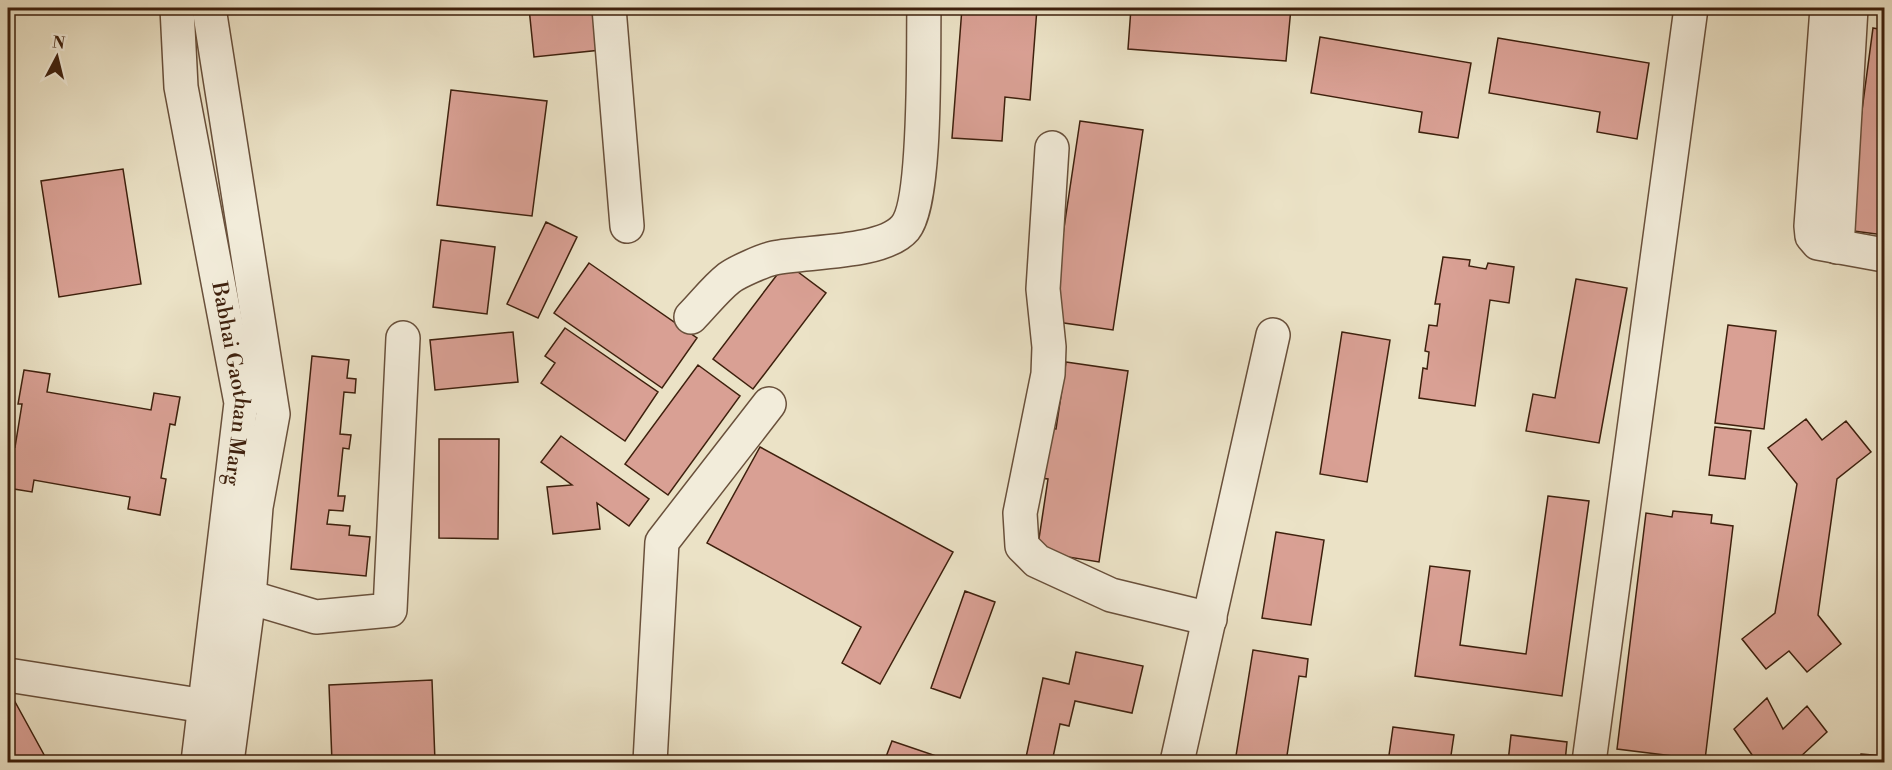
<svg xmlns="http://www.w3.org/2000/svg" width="1892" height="770" viewBox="0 0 1892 770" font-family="'Libre Bodoni',serif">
	<rect width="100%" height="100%" fill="#ebe2c6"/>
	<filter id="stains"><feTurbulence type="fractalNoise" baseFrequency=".00333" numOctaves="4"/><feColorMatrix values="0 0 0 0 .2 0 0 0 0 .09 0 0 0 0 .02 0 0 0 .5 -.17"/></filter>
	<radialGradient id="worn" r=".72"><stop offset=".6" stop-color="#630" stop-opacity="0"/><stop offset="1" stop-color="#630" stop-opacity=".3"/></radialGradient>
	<path fill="#d9a094" stroke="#3e200d" stroke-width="1.5" d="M529,8h68l4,42 -67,7z
		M962,8h75l-7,92 -25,-3 -3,44 -50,-3z
		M1131,8h160l-5,53 -158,-12z
		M1873,28l11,2v205l-38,-5z
		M1320,37l151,26 -13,75 -39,-6 3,-20 -111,-19z
		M1498,38l151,25 -12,76 -40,-7 3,-20 -111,-19z
		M451,90l96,11 -15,115 -95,-11z
		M1080,121l63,9 -30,200 -63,-9z
		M123,169l18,115 -82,13 -18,-116z
		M546,222l31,15 -39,81 -31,-14z
		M441,240l54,7 -8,67 -54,-7z
		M1443,257l27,3 -1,6 17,3 2,-6 26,4 -5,36 -19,-3 -15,106 -56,-8 4,-30 4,1 2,-17 -4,-1 4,-26 8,1 3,-22h-5z
		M589,263l108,75 -35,50 -108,-75z
		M786,263l40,30 -73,96 -40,-30z
		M1576,279l51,9 -28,155 -73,-12 7,-37 22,4z
		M1728,325l48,6 -12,98 -49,-6z
		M565,328l93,64 -33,49 -84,-58 14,-20 -10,-7z
		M513,332l5,50 -83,8 -5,-50z
		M1342,332l48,8 -23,142 -47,-8z
		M312,356l37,4 -2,18 9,1 -1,14 -11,-1 -4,42 11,1 -2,14 -6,-1 -5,48h7l-2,15 -14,-1 -2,14 23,2 -1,9 21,2 -4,39 -75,-7z
		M1066,362l62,9 -29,191 -62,-10 11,-73 -8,-1 7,-50 9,1z
		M698,365l42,31 -72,99 -43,-31z
		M24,370l26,4 -3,18 104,18 3,-17 26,4 -5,28 -5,-1 -9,54 5,1 -6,36 -32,-6 2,-12 -96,-17 -2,12 -24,-4v-26l2,-16 5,1 7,-43h-4z
		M1806,419l16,21 24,-19 25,31 -34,27 -19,136 23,29 -34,28 -18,-21 -23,18 -24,-30 33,-26 22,-129 -29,-36z
		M1715,427l36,4 -6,48 -36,-4z
		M561,436l88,63 -20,27 -32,-23 3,26 -47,5 -6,-47 25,-2 -31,-23z
		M439,439h60l-1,100 -59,-1z
		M760,447l193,105 -73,132 -38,-21 19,-36 -154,-84z
		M1548,496l41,5 -27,195 -147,-20 15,-110 40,5 -10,74 66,9z
		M1673,511l39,4 -1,8 22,3 -28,234 -88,-11 29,-236 26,4z
		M1276,532l48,8 -13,85 -49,-7z
		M965,591l30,11 -35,96 -29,-10z
		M1253,650l55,9 -2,18 -7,-1 -13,86h-51z
		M1076,652l67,14 -11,47 -57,-12 -6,25 -9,-2 -8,38h-27l18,-84 26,6z
		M432,680l3,82h-103l-3,-77z
		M8,689l40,73h-40z
		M1767,698l16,31 24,-23 20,26 -29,27v3h-41l-23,-33z
		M1393,727l61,8 -4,27h-62z
		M1511,735l56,7 -2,20h-57z
		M892,741l59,20v1h-67z
		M1861,754l23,2v6h-24z"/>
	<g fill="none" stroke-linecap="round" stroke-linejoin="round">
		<g stroke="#69503b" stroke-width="36">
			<g id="minor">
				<path id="s1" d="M177,8l4,79 60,316 -43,359"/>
				<path d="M209,8l64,406 -17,93 -7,90 -22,165"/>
				<path d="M609,8l18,218"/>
				<path d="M1827,8l-16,218 1,10 6,7 66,12"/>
				<path d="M1052,148l-9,141 6,58 -1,27 -28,139 2,33 15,15 74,34 99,24"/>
				<path d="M1837,247l14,-239"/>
				<path d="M691,317c12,-12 24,-28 38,-39 8,-6 35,-18 45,-20 33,-7 109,-4 131,-30 22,-26 18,-180 19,-220"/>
				<path d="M229,591l87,26 74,-7 13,-272"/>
				<path d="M8,675l197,31"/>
				<path d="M650,762l12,-220 107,-138"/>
				<path d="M1177,762l96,-427"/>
				<path d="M1589,762l102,-754"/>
			</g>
		</g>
		<use href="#minor" stroke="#f2ecda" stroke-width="33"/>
	</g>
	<g text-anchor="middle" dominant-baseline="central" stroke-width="4.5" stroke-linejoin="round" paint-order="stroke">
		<g font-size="21" fill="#3e200d" stroke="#f2ecda">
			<text stroke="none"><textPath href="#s1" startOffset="381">Babhai Gaothan Marg</textPath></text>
		</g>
	</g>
	<rect width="1892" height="770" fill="none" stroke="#ebe2c6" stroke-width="30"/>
	<rect x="9" y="9" width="1874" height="752" fill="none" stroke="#3e200d" stroke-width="3"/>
	<rect x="15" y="15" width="1862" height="740" fill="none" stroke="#3e200d" stroke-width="1.5"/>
	<g transform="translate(57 57) rotate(7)" stroke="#f2ecda" stroke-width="4.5" paint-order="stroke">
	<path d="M0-4.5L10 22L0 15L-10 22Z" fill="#3e200d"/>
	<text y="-9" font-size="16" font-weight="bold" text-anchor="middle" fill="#3e200d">N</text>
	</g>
	<rect width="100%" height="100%" filter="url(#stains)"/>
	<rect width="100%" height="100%" fill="url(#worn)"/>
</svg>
